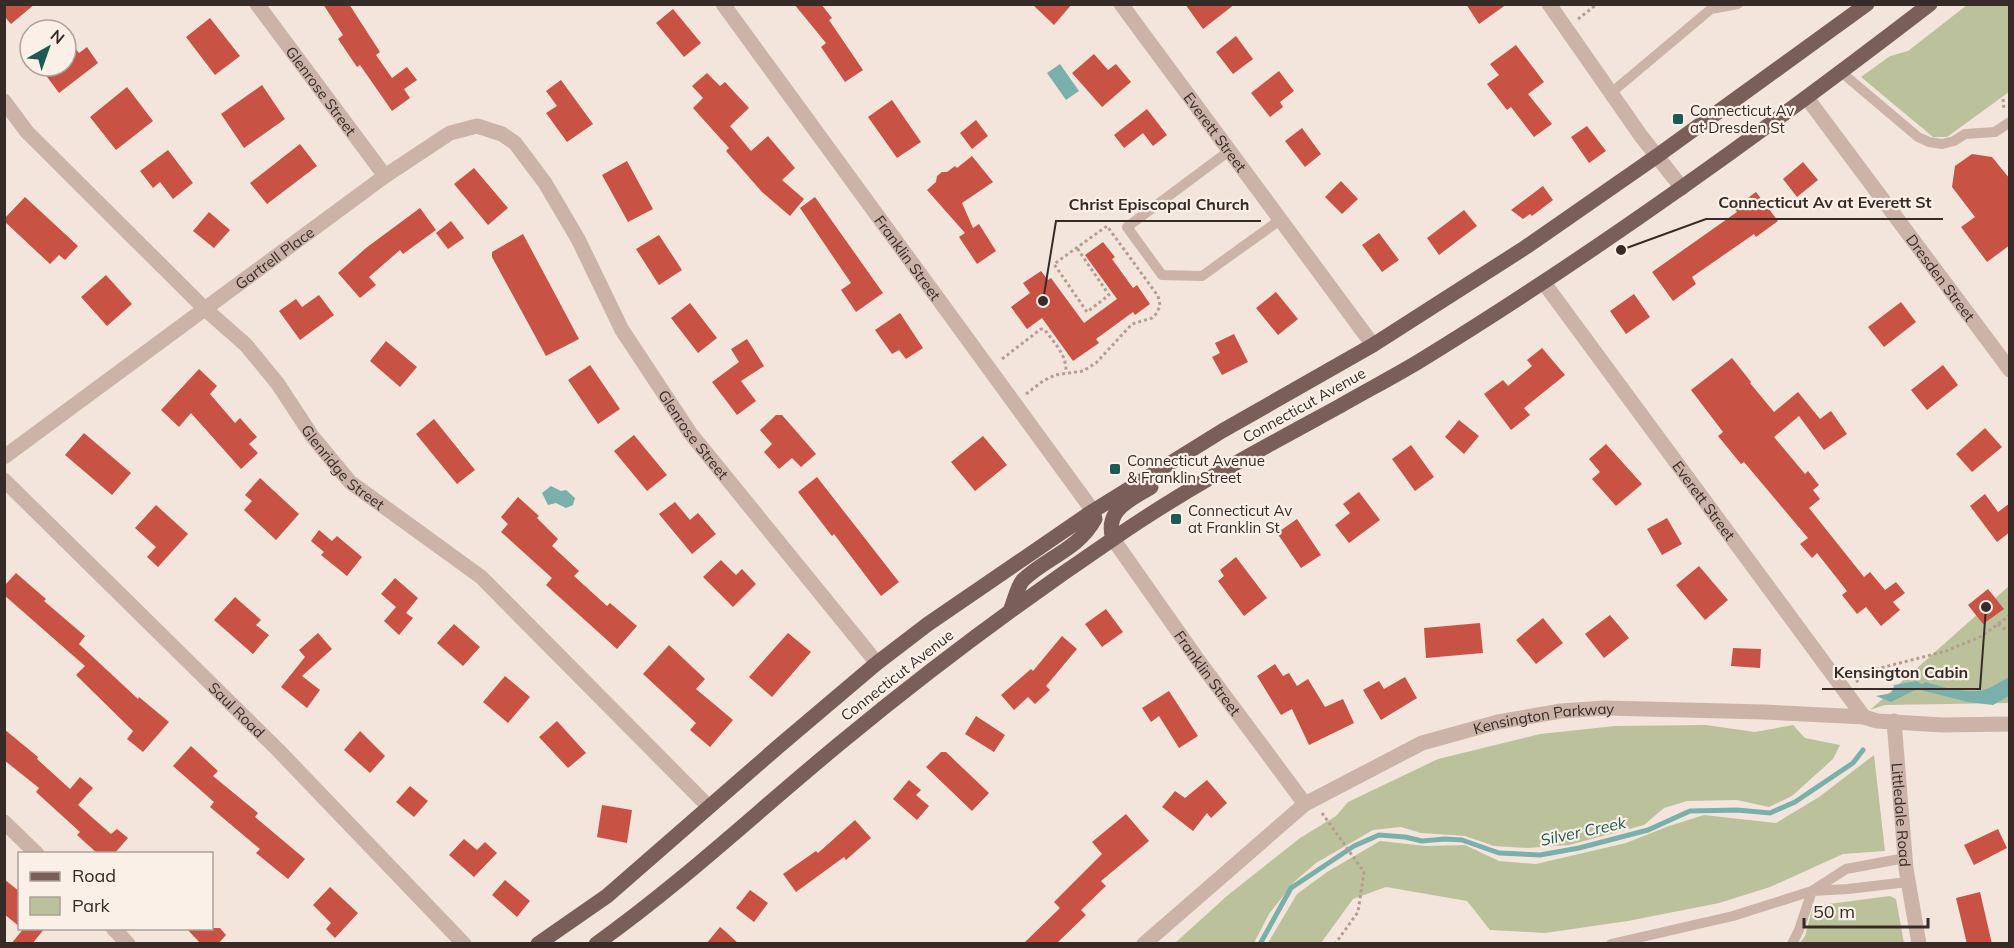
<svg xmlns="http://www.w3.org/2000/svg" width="2014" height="948" viewBox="0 0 2014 948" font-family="Mulish,sans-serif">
	<rect width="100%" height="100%" fill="#f3e5dc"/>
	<path fill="#bbc29b" d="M1967,5h42v87l-62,45h-14l-72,-60 29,-21 18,-5z
		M2009,586v117l-124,2 -15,5z
		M1706,725l49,7 38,-7 12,13 35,7 -7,14 -41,37 -23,11 -32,-7 -50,1 -23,7 -20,17 -75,20 -41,3 -34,-2 -29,-10 -44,-3 -20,-6 -28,3 -57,33 -22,19 -25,32 -15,29h-79l53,-48 72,-57 36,-22 12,-14 90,-43 102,-25 75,-8z
		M1874,755l11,96 -42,3 -73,33 -51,16 -91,18 -83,12 -55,-3 -23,-29 -81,-14 -33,12 -32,44h-53l29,-49 30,-22 53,-31 46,5 39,-1 34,16 37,3 90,-21 43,-17 35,-11 72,8 43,-26z
		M1890,896l6,3 8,44h-104l5,-7 8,-30z"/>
	<path fill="#7ab0ab" d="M1060,64l19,27 -13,9 -19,-27z
		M551,486l10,5 5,-1 9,8 -2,7 -7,3 -10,-5 -8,2 -6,-12z
		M2009,677v19l-16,9 -25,-3 -51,-13 -26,13 -15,-6 16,-3 2,-8 23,-4 5,3 4,-2c14,5 43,12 57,8 9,-2 18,-9 26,-13z"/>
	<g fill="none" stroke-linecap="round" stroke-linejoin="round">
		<path stroke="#7ab0ab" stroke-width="5" d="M1260,944l31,-56 63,-42 25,-11 26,2 17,4 23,-2 17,1 37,13 41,2 39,-7 69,-18 42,-19 47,-1 33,3 25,-11 58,-39 10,-13"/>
	</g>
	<path fill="#c85244" d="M4,4h31l-24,20 -7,-8z
		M323,4h26l31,48 -4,3 16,23 15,-11 10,13 -13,9 6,9 -18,13 -32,-46 -3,2 -19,-28 5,-4z
		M794,4h27l11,14 -3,2 34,50 -18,12 -24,-35 5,-4z
		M1032,4h40l-18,21z
		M1185,4h50l-32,25z
		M1466,4h41l-28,20z
		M673,9l28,34 -17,14 -28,-34z
		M210,18l30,38 -25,19 -29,-38z
		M66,36l13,17 8,-6 11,16 -39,30 -20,-27h27z
		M1236,36l17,23 -20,15 -17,-22z
		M1516,45l28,37 -16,12 24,30 -18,13 -23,-30 -4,3 -20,-26 12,-9 -9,-11z
		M1094,54l14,16 8,-6 15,18 -29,25 -30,-34z
		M1279,71l15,20 -14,11 3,5 -13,10 -19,-24z
		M707,73l13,13 5,-4 24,26 -19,18 21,25 17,-15 27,32 -13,12 22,19 -14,17 -28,-24 -36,-41 3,-3 -36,-40 10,-10 -11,-12z
		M561,80l32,44 -26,18 -21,-29 11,-7 -11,-15z
		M262,85l23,34 -41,29 -23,-34z
		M127,87l26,34 -37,29 -26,-33z
		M892,100l29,42 -24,16 -29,-41z
		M1147,109l20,26 -14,11 -10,-13 -19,15 -10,-13z
		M976,120l12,16 -16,13 -12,-16z
		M1587,126l19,25 -17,12 -18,-26z
		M1302,128l19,26 -16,13 -20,-26z
		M300,144l17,22 -50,38 -17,-21z
		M168,150l25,33 -20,16 -13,-17 -7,6 -13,-17z
		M1972,154l20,3 18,22v66l-23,17 -26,-35 14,-10 -23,-30 3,-21z
		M972,156l21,26 -31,21 11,25 6,-4 17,27 -19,13 -18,-27 6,-4 -38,-43 9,-8 1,-6 5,-4h5l8,-6 2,2z
		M627,161l26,48 -25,13 -26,-47z
		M1803,162l15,18 -21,17 -14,-18z
		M474,168l34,40 -20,17 -34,-41z
		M1341,181l17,18 -16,15 -17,-17z
		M1543,186l10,14 -21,16 -2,-2 -7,5 -12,-9z
		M1756,192l22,29 -22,16 -2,-3 -62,43 4,7 -23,17 -21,-29 85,-60 -3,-4z
		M25,197l53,49 -13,14 -6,-5 -9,9 -46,-43v-2z
		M815,197l68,96 -27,19 -15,-22 10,-7 -51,-75z
		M420,208l16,22 -33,24 -3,-4 -31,27 7,8 -16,13 -22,-25 28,-25z
		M1464,210l13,16 -38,29 -12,-17z
		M209,212l21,18 -16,18 -21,-17z
		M451,221l13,17 -16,11 -12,-16z
		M1379,233l20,27 -17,12 -20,-27z
		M523,234l56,105 -33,17 -54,-99v-5z
		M659,235l23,35 -23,15 -23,-36z
		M1103,242l12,15 -3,2 21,29 4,-3 13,19 -15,11 -2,-3 -37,27 3,4 -26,18 -31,-43 -15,11 -16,-22 19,-14 -7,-10 18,-12 7,9 3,-2 33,45 33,-24 -32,-44z
		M106,275l26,29 -25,22 -26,-29z
		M1276,292l22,27 -20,16 -22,-27z
		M1634,294l16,23 -24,17 -16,-23z
		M319,295l15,20 -34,25 -21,-29 17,-12 6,8z
		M1901,302l15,20 -32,25 -16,-20z
		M690,303l27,35 -19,15 -27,-35z
		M900,313l23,35 -17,11 -7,-9 -7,4 -17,-24z
		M1234,334l14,28 -26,13 -10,-18 8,-4 -5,-10z
		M747,339l17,27 -23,15 15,20 -19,14 -25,-33 27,-20 -8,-13z
		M386,341l31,26 -17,20 -30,-26z
		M1542,348l23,27 -41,33 6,7 -19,15 -27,-36 19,-14 5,6 24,-20 -5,-6z
		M1732,358l19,24 -1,1 24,29 24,-20 22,27 11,-8 16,23 -23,16 -25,-34 -25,21 31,37 3,-3 11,14 -6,5 7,9 -11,9 55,69 6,-5 15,18 11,-8 9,11 -12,9 7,8 -19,16 -15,-19 -9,7 -15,-19 5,-4 -30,-38 -5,5 -12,-14 8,-6 -64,-76 -3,2 -23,-28 5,-4 -32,-42z
		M590,365l30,44 -22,15 -30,-44z
		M1943,365l15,20 -31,25 -16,-20z
		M199,369l18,17 -7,8 25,29 5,-5 17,19 -8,7 9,9 -17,16 -50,-56 -12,14 -18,-17z
		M776,415h6l34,39 -15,13 -9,-9 -13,11 -15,-17 8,-8 -12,-14z
		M434,419l41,51 -18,14 -41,-50z
		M1459,420l20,16 -15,18 -19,-17z
		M1985,428l17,19 -30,25 -16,-18z
		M84,433l47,40 -19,22 -47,-40z
		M634,435l33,40 -20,16 -33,-40z
		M983,436l24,29 -32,26 -24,-29z
		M1606,444l36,40 -26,22 -24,-27 8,-7 -11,-13z
		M1411,445l23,32 -19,14 -23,-32z
		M817,477l82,105 -18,14 -47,-62 -2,2 -34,-44z
		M260,478l39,36 -23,26 -32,-30 8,-9 -7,-6z
		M1359,492l21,28 -31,23 -14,-18 15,-12 -7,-9z
		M1985,494l13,18 12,-9v29l-13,10 -27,-36z
		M518,497l21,19 -2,2 21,21 -6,7 27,25 -5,5 33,30 3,-3 27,23 -20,23 -71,-64 6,-7 -51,-46 7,-8 -7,-7z
		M675,502l15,18 8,-7 18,21 -24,20 -33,-40z
		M156,505l32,29 -30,33 -11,-10 9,-10 -21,-19z
		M1667,518l15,26 -20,11 -15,-26z
		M1297,519l24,36 -20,13 -24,-35z
		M319,530l13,11 5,-5 25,21 -15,19 -26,-21 3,-3 -13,-11z
		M1236,557l31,41 -23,18 -26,-35 6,-5 -4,-6z
		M721,560l15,15 6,-6 14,15 -23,23 -30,-30z
		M1699,566l29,34 -23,20 -29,-35z
		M16,573l30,26 -2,2 41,35 -6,8 59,55 1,-2 30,25 -26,30 -16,-13 6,-8 -57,-56 9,-9 -81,-71v-9z
		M395,578l23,20 -12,15 7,5 -14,17 -15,-14 12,-14 -15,-13z
		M1988,589l16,20 -21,15 -15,-19z
		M235,597l26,23 -5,5 13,10 -16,19 -39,-34z
		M1106,609l17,23 -21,15 -17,-23z
		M1610,615l19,23 -25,20 -19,-24z
		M1543,618l20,25 -27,21 -20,-24z
		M1480,623l3,30 -57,5 -2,-30z
		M454,624l26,23 -17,19 -26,-23z
		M318,633l14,16 -30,27 18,14 -13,18 -26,-21 24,-30 -6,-7z
		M788,633l23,19 -39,45 -23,-20z
		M1062,636l15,13 -31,37 4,4 -15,14 -7,-7 -14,13 -13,-15 30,-26 2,2z
		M669,645l36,34 -9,10 37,31 -23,27 -20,-17 6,-7 -53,-49z
		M1733,648l28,1 -1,19 -29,-2z
		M1275,664l8,12 6,-3 8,13 11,-7 17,28 18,-8 11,24 -45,22 -17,-36 -11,6 -24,-39z
		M505,676l25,21 -22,26 -25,-21z
		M1405,677l12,21 -36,22 -18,-30 16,-9 5,8z
		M1169,691l29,45 -19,12 -20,-32 -8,6 -9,-14z
		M976,716l29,19 -11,17 -29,-18z
		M557,721l29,32 -18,15 -29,-31z
		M4,729l34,28 -1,2 33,30 10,-12 13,11 -15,17 33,29 6,-5 11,9 -14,16h-16l-21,-19 3,-3 -44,-40 3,-4 -35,-28z
		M360,731l25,25 -15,17 -26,-23z
		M191,746l27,25 -5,5 45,37 -3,4 50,42 -17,20 -32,-26 4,-4 -50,-42 4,-5 -41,-36z
		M941,752h5l43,41 -17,18 -46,-44z
		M909,780l12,10 -5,5 13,11 -12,14 -24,-21z
		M1207,780l20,23 -16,15 -4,-5 -14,18 -31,-24 13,-16 10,7z
		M410,786l18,15 -14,16 -18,-15z
		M602,805l30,5 -5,33 -30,-6z
		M1126,814l23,27 -48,40 5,5 -25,24 5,5 -30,29h-33l37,-36 -6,-6 48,-48 -10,-12z
		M855,820l16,18 -25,22 -2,-3 -48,35 -13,-18 33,-23 2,2z
		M1998,829l9,19 -33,17 -10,-20z
		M464,839l13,11 8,-8 12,11 -23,24 -25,-22z
		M4,879l16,13v35l-16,-13z
		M505,880l25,21 -13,16 -25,-22z
		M330,887l28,26 -23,25 -9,-9 5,-6 -18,-18z
		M750,890l18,13 -14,19 -18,-14z
		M1980,892l12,52h-25l-11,-46z
		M720,927l6,5 13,12h-33z
		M24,928h21l-13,16h-21z
		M186,928h34l6,7 -8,9h-17z"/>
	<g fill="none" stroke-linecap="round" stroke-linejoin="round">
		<path stroke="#b79c92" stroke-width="3" stroke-dasharray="3 3" stroke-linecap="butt" d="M1578,19l19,-15
			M2003,99l1,10
			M1002,359l39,-30 4,1c10,14 22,25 21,43
			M1026,394l17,-13 12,-6 28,-4 13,-8 36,-39 20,-6 5,-5 3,-8 -2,-9 -51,-70 -53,38 33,48 22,-17 -32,-47
			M1998,624l5,4 7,2
			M1856,682l13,-11 77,-20 36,-15 28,-21
			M1322,813l42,59 -6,40 -23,32
			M1528,944h30"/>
		<path stroke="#cbb3a7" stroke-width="10" d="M1841,72l77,65 11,5 13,2 12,-3 11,-7 30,-2 15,-10
			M1611,93l100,-84 27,-5
			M1229,151l-102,76 35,48 40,1 78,-56
			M1812,891l36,-2 60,-7
			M1611,944l122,-28 79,-25 34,-22 59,-11
			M1792,944l7,-14 13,-39"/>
		<g stroke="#cbb3a7" stroke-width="15">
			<path id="s1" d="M257,4l128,172"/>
			<path id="s2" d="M1121,4l252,341"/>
			<path d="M1549,4l92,132 41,52"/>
			<path id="s3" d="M1807,98l203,272"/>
			<path id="s4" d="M4,101l23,31 178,177 41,36 32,39 34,52 38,46 131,95 228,230"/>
			<path id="s5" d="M1544,283l320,434"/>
			<path id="s6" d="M4,457l381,-281 65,-43 27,-7 25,8 13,9 30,40 33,56 44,91 68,103 187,230"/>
			<path id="s7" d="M4,480l274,270 186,194"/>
			<path id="s8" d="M1894,721l12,148 13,75"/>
			<path d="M4,822l33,32"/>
			<path d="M113,928l15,16"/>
		</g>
		<g stroke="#cbb3a7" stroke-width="15">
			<path id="s9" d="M723,4l370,507"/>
			<path id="s10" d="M1113,539l85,121 107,144"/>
			<path id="s11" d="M1144,944l161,-140 117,-61 76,-21 63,-11 44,-3 160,4 99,5 13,4 66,4 67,-1"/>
		</g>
		<path stroke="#7a5f59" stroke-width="15" d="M1113,539c-9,-29 17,-39 38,-52
			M1010,611c4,-9 7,-24 13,-31 24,-23 55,-30 72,-61l-2,-8
			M538,944l69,-48 172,-150 98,-83 51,-39 165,-113 129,-80 151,-86 153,-98 131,-91 210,-152
			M596,944c87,-62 165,-136 248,-204 86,-71 176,-138 269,-201 72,-50 150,-91 227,-133 26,-15 53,-29 78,-44 178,-109 347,-231 512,-358"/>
	</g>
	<g fill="#1c5a55" stroke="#faf0e8" stroke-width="2">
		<rect x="1672" y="113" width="12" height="12" rx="3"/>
		<rect x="1109" y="463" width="12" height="12" rx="3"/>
		<rect x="1170" y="513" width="12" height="12" rx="3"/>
	</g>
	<g text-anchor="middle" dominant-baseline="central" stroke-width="4.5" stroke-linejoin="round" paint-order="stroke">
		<g font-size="15" fill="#372b28" stroke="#faf0e8">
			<text stroke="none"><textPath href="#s1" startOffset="108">Glenrose Street</textPath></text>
			<text stroke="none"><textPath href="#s2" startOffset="159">Everett Street</textPath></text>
			<text stroke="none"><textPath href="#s9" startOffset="314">Franklin Street</textPath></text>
			<text stroke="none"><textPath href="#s6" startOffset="336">Gartrell Place</textPath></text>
			<text stroke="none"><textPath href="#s3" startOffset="224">Dresden Street</textPath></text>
			<text transform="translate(1304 405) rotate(-29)">Connecticut Avenue</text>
			<text stroke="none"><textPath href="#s6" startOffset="964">Glenrose Street</textPath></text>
			<text stroke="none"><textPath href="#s4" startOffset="501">Glenridge Street</textPath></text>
			<text stroke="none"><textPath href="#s5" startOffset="270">Everett Street</textPath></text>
			<text stroke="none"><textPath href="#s10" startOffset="164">Franklin Street</textPath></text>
			<text transform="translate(897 675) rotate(-38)">Connecticut Avenue</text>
			<text stroke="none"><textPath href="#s7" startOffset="327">Saul Road</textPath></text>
			<text stroke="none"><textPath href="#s11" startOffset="470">Kensington Parkway</textPath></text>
			<text stroke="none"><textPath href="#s8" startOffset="94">Littledale Road</textPath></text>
		</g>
		<g font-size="15" fill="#372b28" stroke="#faf0e8" text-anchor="start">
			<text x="1690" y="110">Connecticut Av<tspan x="1690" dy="17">at Dresden St</tspan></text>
			<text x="1127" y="460">Connecticut Avenue<tspan x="1127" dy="17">&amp; Franklin Street</tspan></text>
			<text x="1188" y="510">Connecticut Av<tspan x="1188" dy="17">at Franklin St</tspan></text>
		</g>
		<g font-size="16" font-style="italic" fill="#1c5a55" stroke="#faf0e8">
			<text transform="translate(1583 831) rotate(-12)">Silver Creek</text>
		</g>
	</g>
	<path fill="none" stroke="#372b28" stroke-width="2" d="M1621 250L1706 219H1943M1043 301L1056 221H1261M1986 607L1980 689H1822"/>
	<g fill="#372b28" stroke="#faf0e8" stroke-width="2">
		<circle cx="1621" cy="250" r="6"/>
		<circle cx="1043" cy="301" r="6"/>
		<circle cx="1986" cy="607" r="6"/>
	</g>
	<g font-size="16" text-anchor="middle" font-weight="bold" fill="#372b28" stroke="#faf0e8" stroke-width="4.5" stroke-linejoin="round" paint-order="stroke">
		<text x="1825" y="208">Connecticut Av at Everett St</text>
		<text x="1159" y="210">Christ Episcopal Church</text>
		<text x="1901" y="678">Kensington Cabin</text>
	</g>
	<rect width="2014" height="948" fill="none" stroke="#372b28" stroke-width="12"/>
	<rect x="18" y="852" width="195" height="78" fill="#faf0e8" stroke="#aca19b" stroke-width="1.5"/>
	<rect x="30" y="872" width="30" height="9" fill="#7a5f59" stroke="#aca19b" stroke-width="1.5"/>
	<text x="72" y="882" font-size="18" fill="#372b28">Road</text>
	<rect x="30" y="897" width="30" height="18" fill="#bbc29b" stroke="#aca19b" stroke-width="1.5"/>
	<text x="72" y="912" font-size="18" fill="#372b28">Park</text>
	<g transform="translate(48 48) rotate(40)"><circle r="28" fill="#faf0e8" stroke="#aca19b" stroke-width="1.5"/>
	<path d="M0-4.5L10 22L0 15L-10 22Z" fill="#1c5a55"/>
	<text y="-9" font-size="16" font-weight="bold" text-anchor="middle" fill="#372b28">N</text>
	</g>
	<path d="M1804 918v9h124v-9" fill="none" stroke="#372b28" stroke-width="3"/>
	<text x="1813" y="918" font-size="18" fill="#372b28" stroke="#faf0e8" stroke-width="4.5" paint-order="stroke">50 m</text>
</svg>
